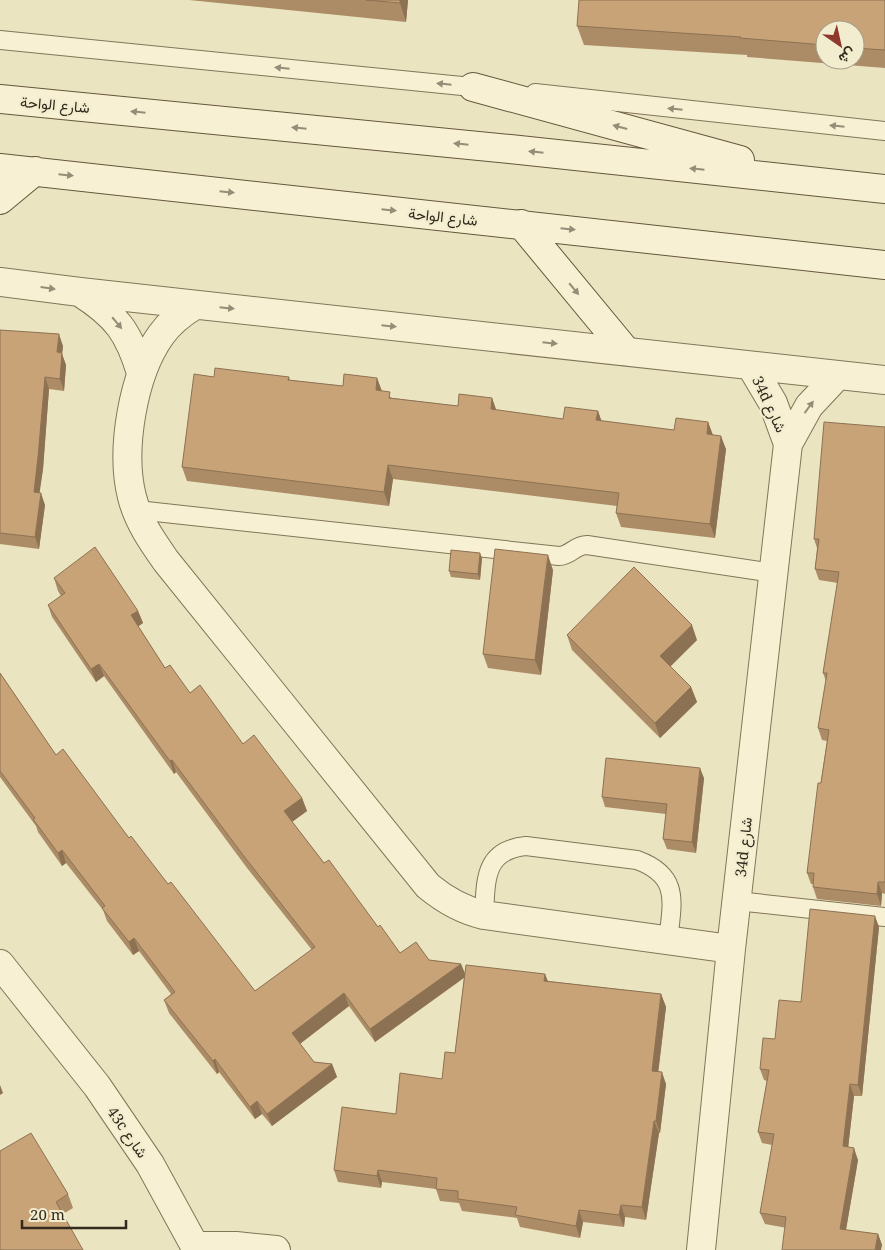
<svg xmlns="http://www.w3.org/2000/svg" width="885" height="1250" viewBox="0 0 885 1250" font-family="'Noto Serif',Vazirmatn,serif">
	<rect width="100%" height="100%" fill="#ebe4c0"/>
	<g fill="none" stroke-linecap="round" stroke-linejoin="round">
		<g stroke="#837559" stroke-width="20">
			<path id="lane" d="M0,40l482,48
				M535,93l350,38
				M137,510l422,46c11,0 16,-11 28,-11l186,28
				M737,901l148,16
				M484,915c2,-33 -1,-65 42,-69l111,14c44,16 35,43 31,81"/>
		</g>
		<g stroke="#837559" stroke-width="30">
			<path id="street" d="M0,282l80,10 805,88
				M81,293c36,23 48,40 60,80
				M195,305c-13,8 -25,17 -34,30 -28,39 -41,115 -29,162 6,24 20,44 34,64l262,325c17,14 34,24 56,29l247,34
				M751,366l22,37 15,41
				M0,964l97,122 53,78 47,86
				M196,1246h40l40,4
				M701,1250l30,-301 57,-505 21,-38 29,-31"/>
		</g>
		<g stroke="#65563c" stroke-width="30">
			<path id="secondary" d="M473,87l267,73
				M0,99l510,50 375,40
				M0,168l885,97
				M0,200l35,-29
				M521,224l105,127"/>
		</g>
		<use href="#lane" stroke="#f7f0d2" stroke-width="18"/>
		<use href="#street" stroke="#f7f0d2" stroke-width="28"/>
		<use href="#secondary" stroke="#f7f0d2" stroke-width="28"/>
	</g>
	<path fill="#ac8c66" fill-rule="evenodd" d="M189,0h219l-2,22z
		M885,0v68l-138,-11v-2l-163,-10 -7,-19zM825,30h30v30h-30z
		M0,330l63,16 -1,8 4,11 -2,26 -15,-2 -6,80 -4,24 6,12 -6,44 -39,-5z
		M214,377h75l1,3 53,6 34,-8 5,13 10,7 66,8 34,-8 4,12 67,9 35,-8 3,10 73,9 34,-8 5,13 13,14 -11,89 -94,-11 -5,-14 1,-7 -224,-27 -4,27 -202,-25 -5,-14z
		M885,427v467l-3,-1 -1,13 -64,-7 -4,-12v-3h-2l-4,-11 20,-132 -5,-1 -4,-12 8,-47 -3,-8 15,-90 -19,-3 -4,-11 2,-21 -3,-9z
		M482,558l-2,22 -29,-3 -2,-6z
		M553,570l-12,105 -53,-7 -5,-14z
		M54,578l84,33 5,12 -5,3 27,42 25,25 53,51 59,54 5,13 -15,11 32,41 76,90 29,7 32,4 4,10h80l3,7 113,13 5,13 -8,65 8,12 -6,49h-1l-13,87 -21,-3 -1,10 -41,-5 -3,16 -60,-11 -3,-9 -55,-7 -3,-8 -19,-2 -4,-12 -54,-7 -1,6 -43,-6 -4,-12 62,-56 46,-35 13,-26 9,-75 -89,64 -26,-36 -49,38 14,18 18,2 5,13 -65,49 -10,-12 -7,5 -36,-47 -2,2 -48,-61 -5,-13 7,-6 -32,-43 -6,4 -26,-34 -4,-11 -37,-47 -4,3 -24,-34 -2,-6 -36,-49v-104l56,82 73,83 39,46 87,107 57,-41 -65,-82 -71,-96 -2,2 -70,-98 -8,6 -44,-65 -4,-12 13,-9 -3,-5z
		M567,635l130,5 -27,26 21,21 6,15 -37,36 -88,-88z
		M704,778l-8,75 -29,-4 -4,-10 3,-25 -61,-7 -3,-10z
		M879,927l-17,169h-8l-6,51 10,13 -12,70 32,4 4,11 -117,-21 -5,-11 12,-68 -10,-2 -4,-11 9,-51 -3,-1 -4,-11 15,-30 26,-37z
		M0,1151l68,43 5,14 -10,6z"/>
	<path fill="#8c7253" d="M400,0h8l-2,22 -6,-19z
		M59,334l4,12 -1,8 4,11 -2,26 -4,-12 -3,-27z
		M45,377l4,12 -6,80 -5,35 -4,-12z
		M377,378l5,14 -6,-2z
		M492,398l5,14 -6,-3z
		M598,411l5,14 -7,-5z
		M708,422l5,14 -6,-2z
		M721,436l5,13 -11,89 -5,-14z
		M388,465l5,14 -4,27 -5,-14z
		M41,493l4,12 -6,44 -4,-12z
		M480,553l2,5 -2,22 -2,-6z
		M548,555l5,15 -12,105 -6,-15z
		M138,611l5,12 -7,5 -5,-13z
		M692,625l5,15 -31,31 -6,-15z
		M99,664l5,12 -8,6 -5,-13z
		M691,687l6,15 -37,36 -5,-15z
		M172,760l4,12 -2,2 -4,-13z
		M700,768l4,10 -8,75 -4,-11z
		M302,798l5,13 -18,13 -5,-13z
		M62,850l4,13 -4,3 -4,-13z
		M878,882l4,11 -1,13 -4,-12z
		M875,916l4,11 -17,169 -4,-11z
		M134,938l5,13 -6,4 -4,-13z
		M461,964l5,12 -91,66 -5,-13z
		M545,974l4,12 -5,-5z
		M344,993l5,13 -52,40 -5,-13z
		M661,994l5,13 -9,76 -5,-12z
		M215,1059l4,13 -2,2 -4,-13z
		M332,1064l5,13 -65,49 -5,-12z
		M662,1072l4,12 -6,49 -4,-12z
		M850,1084l4,12 -7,62 -4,-12z
		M0,1085l3,8 -3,2z
		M257,1101l5,13 -7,5 -5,-12z
		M654,1121l5,12 -13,87 -4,-13z
		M854,1148l4,12 -14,81 -4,-12z
		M378,1170l4,12 -1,6 -4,-12z
		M621,1205l4,12 -1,10 -5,-12z
		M579,1210l4,12 -3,16 -4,-12z
		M878,1234l4,11 -1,5h-6z"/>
	<path fill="#c8a377" stroke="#8c7253" d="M366,0h34v3z
		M579,0h306v50l-30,-2v-18h-30v15l-85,-7 1,-1 -164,-11z
		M0,330l59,4 -2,18 5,1 -2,26 -15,-2 -7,80 -4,35 7,1 -6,44 -35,-4z
		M215,368l74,9 -1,3 55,6 1,-12 33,4 -1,12 14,2 -1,6 69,8 1,-12 33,4 -1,11 72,10 2,-12 33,4 -2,9 78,10 2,-12 32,4 -1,12 14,2 -11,88 -94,-11 3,-20 -231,-28 -4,27 -202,-25 12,-93 20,3z
		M824,422l61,5v455h-7l-1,12 -64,-7 1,-14h-7l11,-90h3l8,-53 -11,-2 9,-55h-4l16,-101 -24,-3 4,-30h-5z
		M95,547l43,64 -7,4 34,53 5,-3 20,28 10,-8 43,59 11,-9 48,63 -18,13 40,52 5,-3 49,67 2,-2 20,28 16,-11 13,18 32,4 -91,65 -26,-36 -52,40 22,29 18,2 -65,50 -10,-13 -7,6 -35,-48 -2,2 -49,-61 11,-8 -41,-54 -5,4 -27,-34 3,-2 -43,-56 -4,3 -25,-34 2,-1 -35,-47v-98l56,82 7,-6 66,89 2,-2 37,48 3,-2 84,109 60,-44 -72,-92 -71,-95 -2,1 -71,-97 -8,5 -43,-64 17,-12 -11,-15z
		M495,549l53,6 -13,105 -52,-6z
		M451,550l29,3 -2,21 -29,-3z
		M634,567l58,58 -32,31 31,31 -36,36 -88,-88z
		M606,758l94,10 -8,74 -29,-3 4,-35 -65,-7z
		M810,909l65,7 -17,169 -8,-1 -7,62 11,2 -14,81 38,5 -3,16h-93l4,-33 -26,-4 14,-79 -16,-2 11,-62 -9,-1 3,-31 12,1 4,-39 22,2z
		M466,965l79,9 -1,7 117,13 -9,77 10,1 -6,49h-2l-12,86 -21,-2 -2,10 -40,-5 -3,16 -61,-11 2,-8 -59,-8v-8l-22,-2 1,-11 -59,-8 -1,6 -43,-6 8,-63 54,7 4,-41 42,6 3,-27 10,1z
		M31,1133l37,61 -12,8 27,48h-83v-99z"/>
	<defs><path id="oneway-solid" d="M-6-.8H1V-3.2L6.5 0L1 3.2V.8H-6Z" transform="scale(1.25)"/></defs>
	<g fill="#958d78">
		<use href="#oneway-solid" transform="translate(282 68) rotate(-174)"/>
		<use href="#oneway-solid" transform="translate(444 84) rotate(-174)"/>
		<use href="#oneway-solid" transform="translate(675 109) rotate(-174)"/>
		<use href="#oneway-solid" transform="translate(138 112) rotate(-174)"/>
		<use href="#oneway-solid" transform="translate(837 126) rotate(-174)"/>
		<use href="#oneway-solid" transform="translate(620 127) rotate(-165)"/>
		<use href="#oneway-solid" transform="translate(299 128) rotate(-174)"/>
		<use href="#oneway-solid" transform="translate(461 144) rotate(-174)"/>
		<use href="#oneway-solid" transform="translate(536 152) rotate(-174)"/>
		<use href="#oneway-solid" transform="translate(697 169) rotate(-174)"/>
		<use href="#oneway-solid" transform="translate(66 175) rotate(6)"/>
		<use href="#oneway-solid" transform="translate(227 192) rotate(6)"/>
		<use href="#oneway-solid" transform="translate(389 210) rotate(6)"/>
		<use href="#oneway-solid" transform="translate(568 229) rotate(6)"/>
		<use href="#oneway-solid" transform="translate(48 288) rotate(8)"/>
		<use href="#oneway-solid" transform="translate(574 289) rotate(50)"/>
		<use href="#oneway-solid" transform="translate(227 308) rotate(6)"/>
		<use href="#oneway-solid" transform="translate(117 323) rotate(50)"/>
		<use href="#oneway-solid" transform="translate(389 326) rotate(6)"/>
		<use href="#oneway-solid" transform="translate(550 343) rotate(6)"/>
		<use href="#oneway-solid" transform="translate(809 407) rotate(-54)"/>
	</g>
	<g text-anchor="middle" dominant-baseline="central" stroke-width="4.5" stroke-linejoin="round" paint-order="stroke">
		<g font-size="15" fill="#332a1d" stroke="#f3edcf">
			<text transform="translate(55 104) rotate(5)">شارع الواحة</text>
			<text transform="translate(443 216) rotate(6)">شارع الواحة</text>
			<text transform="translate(770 404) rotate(65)">34d شارع</text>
			<text transform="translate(743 847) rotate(-84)">34d شارع</text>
			<text transform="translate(128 1132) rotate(55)">43c شارع</text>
		</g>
	</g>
	<g transform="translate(840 45) rotate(146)"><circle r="24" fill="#f3edcf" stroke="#a69f88"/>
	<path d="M0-4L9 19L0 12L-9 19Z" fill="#8f382c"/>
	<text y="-8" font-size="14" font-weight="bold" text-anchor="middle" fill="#332a1d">ش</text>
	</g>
	<path d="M22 1220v8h104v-8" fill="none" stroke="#332a1d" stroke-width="2.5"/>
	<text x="30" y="1220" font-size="15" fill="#332a1d" stroke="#f3edcf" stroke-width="4" paint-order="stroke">20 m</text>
</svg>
